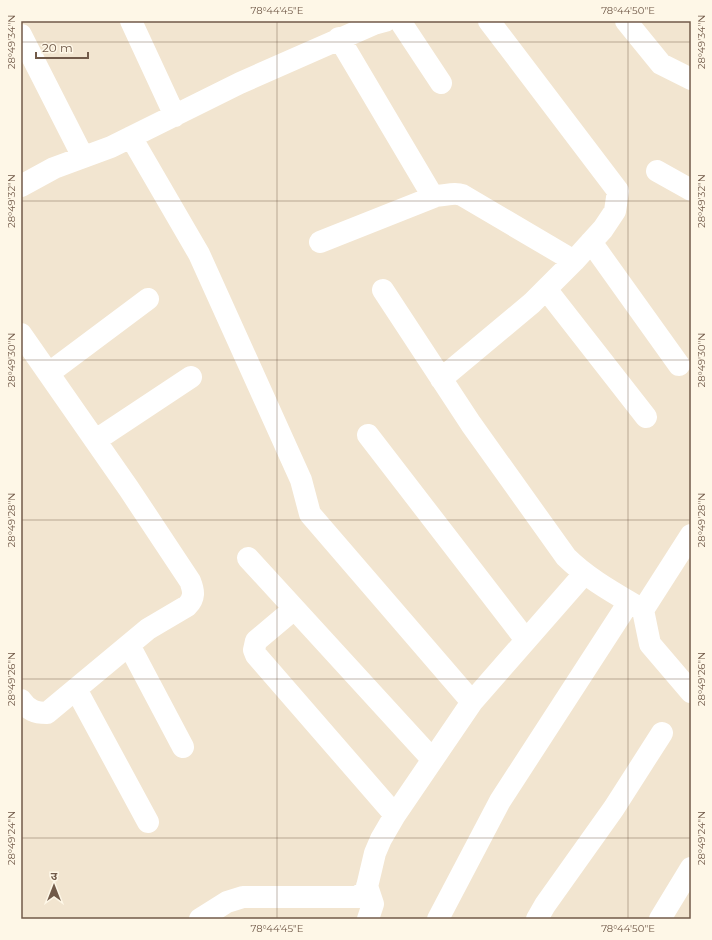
<svg xmlns="http://www.w3.org/2000/svg" width="712" height="940" viewBox="0 0 712 940" font-family="Montserrat,'Noto Sans Devanagari',sans-serif">
	<rect width="100%" height="100%" fill="#fbf3e1"/>
	<path fill="#f2e5d0" d="M21,21h670v898h-670z"/>
	<g fill="none" stroke-linecap="round" stroke-linejoin="round">
		<path stroke="#fff" stroke-width="22" d="M131,21l44,95
			M400,21l41,62
			M626,21l35,43 30,15
			M21,35l62,122
			M339,38l93,157c10,3 20,-4 30,0l112,66
			M131,137l68,117 102,226 9,34 162,188
			M657,171l34,19
			M21,186l33,-18 57,-21 129,-64 134,-59 11,-3
			M320,242l116,-46
			M591,242l88,123
			M546,289l100,128
			M383,290l88,134 95,133c22,22 50,37 77,53
			M21,334l108,155 61,92c4,10 5,17 -3,25l-39,23 -101,84c-12,0 -19,-3 -26,-13
			M49,373l99,-74
			M441,379l91,-76 42,-42 29,-32 12,-18 3,-20 -129,-170
			M368,435l158,205
			M96,440l95,-63
			M691,535l-48,75 7,34 41,48
			M248,558l184,201
			M294,609l-38,32 -2,9 2,5 139,160
			M129,645l54,102
			M76,689l72,133
			M367,886l6,18 -5,15
			M200,919l27,-17 16,-5h114l9,-6 9,-38 6,-14 14,-24 77,-113 112,-128
			M438,919l62,-118 129,-199
			M537,919l8,-14 69,-97 48,-75
			M660,919l31,-51"/>
	</g>
	<path fill="none" stroke="#715a49" stroke-width="1" stroke-opacity="0.45" d="M277,21v898M628,21v898M21,42h670M21,201h670M21,360h670M21,520h670M21,679h670M21,838h670"/>
	<rect width="712" height="940" fill="none" stroke="#fef7e7" stroke-width="44"/>
	<g transform="translate(54 886)" stroke="#fef7e7" stroke-width="3" paint-order="stroke">
	<path d="M0-3L7 15L0 10L-7 15Z" fill="#715a49"/>
	<text y="-6" font-size="11" font-weight="bold" text-anchor="middle" fill="#715a49">उ</text>
	</g>
	<path d="M36 52v6h52v-6" fill="none" stroke="#715a49" stroke-width="2"/>
	<text x="42" y="52" font-size="12" fill="#715a49" stroke="#fef7e7" stroke-width="3" paint-order="stroke">20 m</text>
	<rect x="22" y="22" width="668" height="896" fill="none" stroke="#715a49" stroke-width="1.5"/>
	<g font-size="10" text-anchor="middle" fill="#715a49">
		<text x="277" y="14">78°44'45"E</text>
		<text x="628" y="14">78°44'50"E</text>
		<text transform="translate(11 42) rotate(-90)" y="4">28°49'34"N</text>
		<text transform="translate(701 42) rotate(-90)" y="4">28°49'34"N</text>
		<text transform="translate(11 201) rotate(-90)" y="4">28°49'32"N</text>
		<text transform="translate(701 201) rotate(-90)" y="4">28°49'32"N</text>
		<text transform="translate(11 360) rotate(-90)" y="4">28°49'30"N</text>
		<text transform="translate(701 360) rotate(-90)" y="4">28°49'30"N</text>
		<text transform="translate(11 520) rotate(-90)" y="4">28°49'28"N</text>
		<text transform="translate(701 520) rotate(-90)" y="4">28°49'28"N</text>
		<text transform="translate(11 679) rotate(-90)" y="4">28°49'26"N</text>
		<text transform="translate(701 679) rotate(-90)" y="4">28°49'26"N</text>
		<text transform="translate(11 838) rotate(-90)" y="4">28°49'24"N</text>
		<text transform="translate(701 838) rotate(-90)" y="4">28°49'24"N</text>
		<text x="277" y="932">78°44'45"E</text>
		<text x="628" y="932">78°44'50"E</text>
	</g>
</svg>
